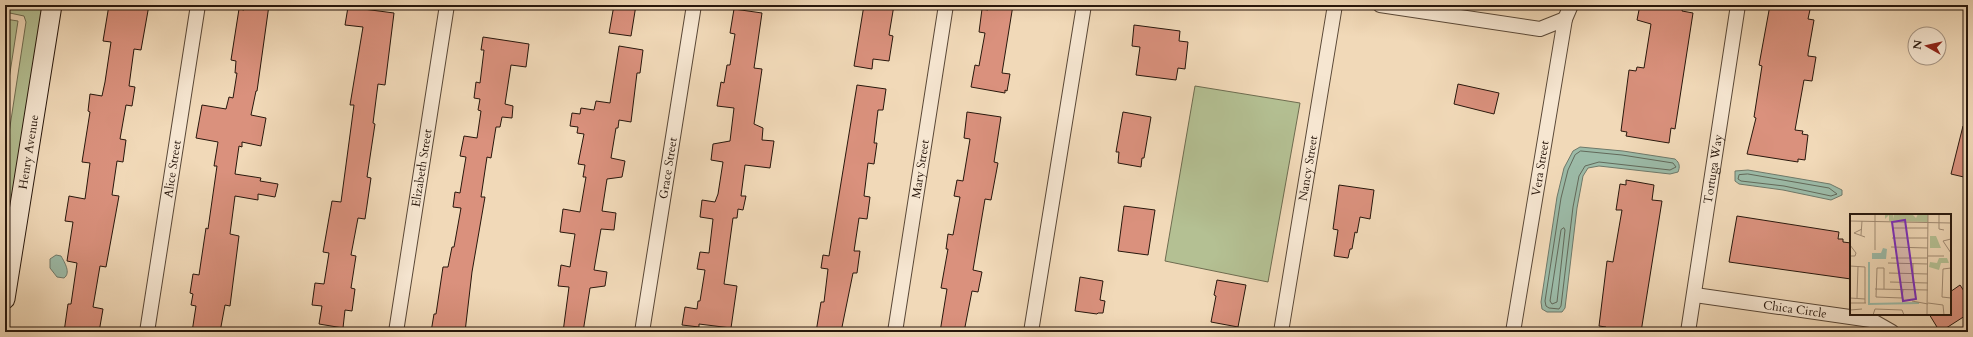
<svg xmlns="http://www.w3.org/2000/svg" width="1973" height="337" viewBox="0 0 1973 337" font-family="Cardo,serif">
	<rect width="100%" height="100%" fill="#f1d9b8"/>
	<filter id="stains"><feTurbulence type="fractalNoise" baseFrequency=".005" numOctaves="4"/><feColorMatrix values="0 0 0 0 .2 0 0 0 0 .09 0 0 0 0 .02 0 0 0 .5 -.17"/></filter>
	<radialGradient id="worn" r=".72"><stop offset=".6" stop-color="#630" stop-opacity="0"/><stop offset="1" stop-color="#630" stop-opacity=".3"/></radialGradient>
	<path fill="#b4c093" stroke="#6e6c50" d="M5,5h38l-38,235v-81l21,-137 -2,-6 -19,-4z
		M5,19l13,2 -13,84z
		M1195,86l105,17 -32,179 -103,-21z"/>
	<path fill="#9cbba8" stroke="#6e796a" d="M1580,147l43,4 52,8c5,4 5,8 3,13l-8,2 -71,-8 -11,2 -5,8 -6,32 -12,100 -3,4h-15l-5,-3 -1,-7 16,-105 7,-29 9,-17z
		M1748,170l82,14 12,6v5l-11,5 -48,-10 -44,-6 -4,-3v-10z
		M56,255l5,1c4,7 10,17 3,22l-7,-1 -7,-9v-9z"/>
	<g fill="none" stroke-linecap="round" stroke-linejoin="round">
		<path stroke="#62695a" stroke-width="1" d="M1581,151l41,4 51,8 3,4 -6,3 -71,-8 -14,4 -6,10 -6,31 -12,99 -2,3 -10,-1 -3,-2 -1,-5 16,-103 7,-28 7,-15z
			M1748,174l81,14 8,6 -6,2 -47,-10 -43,-5 -3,-2 1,-4z
			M1564,228l1,2 -8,72 -5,2 -2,-3 11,-71z"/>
	</g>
	<path fill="#da917d" stroke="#28170c" d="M109,5h40l-8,45 -7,-1 -5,37 6,1 -3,19 -6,-1 -6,34 6,1 -3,22 -6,-1 -5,34 7,1 -13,71 -6,-1 -7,41 10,2 -4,23h-35l4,-28h3l6,-41 -10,-2 6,-39 -8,-1 4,-25 16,3 5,-36 -8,-1 8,-50 -2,-1 2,-17 12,2 3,-14 6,-40 -8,-1z
		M245,5h24l-12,86h-1l-5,24 15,3 -5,28 -19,-4v5l-3,-1 -4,28 26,4 -1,3 18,3 -3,13 -17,-3v6l-23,-4 -5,38 9,2 -9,70 -5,-1 -5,27h-28l4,-26 -5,-1 2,-11 -3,-1 3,-19 6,1 7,-47 2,1 9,-63h-3l4,-24 -22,-4 6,-33 24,4 3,-12 4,1 4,-25h-2l1,-12 -5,-1 8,-51 5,1z
		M614,5h22l-5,31 -22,-3z
		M864,5h30l-5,30 4,1 -4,25 -16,-2 -1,10 -18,-3z
		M989,5h24l-11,68 8,1 -3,17 -2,-1v3l-34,-6 4,-22 4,1 6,-33 -6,-1 3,-23 6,1z
		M1640,5h43l-1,6 11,2 -18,116 -4,-1 -2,15 -43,-7 1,-4 -6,-1 8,-61 7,1 1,-4 7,1 7,-44 -14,-4z
		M1770,5h41l-3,14 6,1 -6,34v2l8,1 -4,24 -8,-1 -9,50 8,1 -1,3 6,1 -3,25 -7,-1v3l-51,-8 9,-36 -2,-1 8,-51 -3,-1z
		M348,7l46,6 -9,72 -7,-1 -5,39 2,1 -8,53 4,1 -6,41 -7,-1 -7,37 5,1 -5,32 4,1 -3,22 -7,-1 -2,18 -24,-4 3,-18 -10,-1 3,-22 9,1 5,-31 -6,-1 9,-51 9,1 13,-97h-4l13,-78 -18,-2z
		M734,9l28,4 -8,55 8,1 -8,55 9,4 -1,12 12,1 -4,27 -25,-3 -4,31h5l-3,14 -5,-1 -1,9h-4l-9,66 13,2 -6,42 -32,-4v3l-17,-2 3,-18 12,2 1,-8h2l5,-31 -8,-1 3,-17 9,1 4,-34 -13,-2 2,-17 13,2 3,-8 5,-32 -12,-2 2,-16 17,-3 4,-33 -17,-2 4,-24 3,1 3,-18h3l5,-31 -5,-1z
		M1134,25l46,6 -1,10 9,1 -3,27 -7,-1 -2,12 -40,-5 4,-28 -8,-1z
		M483,37l46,7 -3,23 -15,-2 -6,39 8,2 -1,12 -10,-1 -2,10h-4l-5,31 -4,-1 -6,40h4l-13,75 -7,60h-34l3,-18h2l7,-47h5l4,-20h2l7,-39 -8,-1 2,-15 5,1 6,-36 -6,-1 4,-20 13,2 4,-27 -3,-1 2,-11 -6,-1 2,-16 4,1 4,-33h-3z
		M619,46l24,4 -3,23h-3l-6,49 -12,-2 -1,8h-2l-5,30 14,3 -3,16 -15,2 -5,32 14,2 -2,17 -13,-1 -7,41 13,2 -2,14 -15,2 -7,44h-20l6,-45 -11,-1 3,-21 9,2 5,-33 -15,-2 3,-23 17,3 6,-35h-3l2,-12 -7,-1 6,-30 -7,-1 1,-6 -8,-1 2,-13 8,1 1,-6 13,2 2,-9 14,2z
		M1458,84l41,9 -5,21 -40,-10z
		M857,85l29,4 -3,21h-5l-4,33h3l-3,21 -6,-1 -4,33 6,1 -3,22 -8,-1 -5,33h6l-3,22h-4l-12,59h-25l5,-30h3l4,-33 -7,-1 2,-13 6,1z
		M967,112l34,5 -7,45 4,1 -7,37 -6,-1 -12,71 9,2 -4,20 -6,-1 -8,41h-24l7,-43 -6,-1 7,-39h-2l2,-15 5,1 7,-38 -6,-1 3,-16 6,1 7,-42 -6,-1z
		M1123,112l28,5 -7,41h-2l-1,9 -23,-4 1,-11h-3z
		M1963,126l5,1v51l-17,-4z
		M1626,180l28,5 -2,15 10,1 -21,131h-16l-19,-3v-2l-7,-1 8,-65 6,1 9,-52h-6l4,-26 6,1z
		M1339,185l35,5 -4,29 -10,-2 -3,16 -2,-1 -3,17h-2l-2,9 -14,-2 4,-26 -5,-1z
		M1124,206l31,4 -7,45 -30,-4z
		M1737,216l102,16 -1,7h5v3l8,1v36l-122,-17z
		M1080,277l23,4 -3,19 5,1 -2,12h-5l-1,1 -22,-3z
		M1217,280l29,5 -8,42 -27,-5 5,-26 -2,-1z
		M1960,285l8,12v17l-28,18 -11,-18h21v-22z"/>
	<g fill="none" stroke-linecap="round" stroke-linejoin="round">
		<g stroke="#5a4837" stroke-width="16">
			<g id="street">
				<path d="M1380,5l160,24 25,-10"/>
				<path id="s1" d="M1695,295l176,25 21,12"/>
				<path id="s2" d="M147,332l51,-327"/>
				<path id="s3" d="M396,332l51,-327"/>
				<path id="s4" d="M642,332l52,-327"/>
				<path id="s5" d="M895,332l51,-327"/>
				<path d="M1031,332l53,-327"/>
				<path id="s6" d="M1281,332l54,-327"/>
				<path id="s7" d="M1513,332l52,-313 6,-14"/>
				<path id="s8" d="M1688,332l50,-327"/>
			</g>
		</g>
		<g stroke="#28170c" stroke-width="21">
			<g id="secondary">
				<path id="s9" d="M5,299l47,-294"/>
			</g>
		</g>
		<use href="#street" stroke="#f6e6d1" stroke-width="14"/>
		<use href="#secondary" stroke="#f6e6d1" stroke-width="19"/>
	</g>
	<g text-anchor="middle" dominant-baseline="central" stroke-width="3.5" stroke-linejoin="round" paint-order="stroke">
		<g font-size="12" fill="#28170c" stroke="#f6e6d1">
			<text stroke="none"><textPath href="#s9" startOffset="149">Henry Avenue</textPath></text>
			<text stroke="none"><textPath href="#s4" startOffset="166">Grace Street</textPath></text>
			<text stroke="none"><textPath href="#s5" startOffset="165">Mary Street</textPath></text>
			<text stroke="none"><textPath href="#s6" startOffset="166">Nancy Street</textPath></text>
			<text stroke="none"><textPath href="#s7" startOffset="166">Vera Street</textPath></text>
			<text stroke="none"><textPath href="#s2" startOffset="165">Alice Street</textPath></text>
			<text stroke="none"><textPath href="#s3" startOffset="166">Elizabeth Street</textPath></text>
			<text stroke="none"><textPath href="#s8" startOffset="165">Tortuga Way</textPath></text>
			<text stroke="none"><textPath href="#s1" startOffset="101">Chica Circle</textPath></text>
		</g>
	</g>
	<g transform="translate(1850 214)">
		<rect width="101" height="101" fill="#f1d9b8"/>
		<path d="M35,0h8l1,5v-5h18l4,4 2,-4h10v8l-39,-1v-6l-4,4zM80,22h6l5,12h-11zM89,44h8l2,5h-8l-2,7 -10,-3 1,-5 7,1z" fill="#b4c093"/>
		<path d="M33,34l4,1 -1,10h-14v-6h9z" fill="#9cbba8"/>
		<path fill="none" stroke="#9cbba8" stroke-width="2" d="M19,48v42l50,-1"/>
		<path fill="none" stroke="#a18b73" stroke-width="1" d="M89,0v15l5,1M0,7l101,2M42,14h36M12,15l-8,4 11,4M11,21l1,-14M42,24h36M101,25l-8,2 8,12M0,31l6,8 -1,3h-5M41,33l37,1M25,36v-36M78,42h16M41,44h37M38,49l40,1M63,49v20M0,52l15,1v36M101,54l-8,1 -1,28 9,1M39,59l39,1M40,68l38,1M25,75l53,1M34,75v-21h-7l-1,29 26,1 1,-8M0,84l15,1M7,84l1,-32M62,87l16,3M0,89h16M78,89l15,2 1,10M0,96l12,-1M23,101l2,-6 27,1 2,5M77,101l1,-101"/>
		<path fill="#7b2cbf" fill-opacity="0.15" stroke="#7b2cbf" stroke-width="2" d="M55,6l11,79 -13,2 -11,-79z"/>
		<rect width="101" height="101" fill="none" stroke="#28170c" stroke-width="2"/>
	</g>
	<rect width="1973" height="337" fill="none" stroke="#f1d9b8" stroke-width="20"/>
	<rect x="6" y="6" width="1961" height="325" fill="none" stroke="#28170c" stroke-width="2"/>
	<rect x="10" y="10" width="1953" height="317" fill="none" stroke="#28170c"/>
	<g transform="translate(1927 46) rotate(278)"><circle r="19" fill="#f6e6d1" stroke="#a49382"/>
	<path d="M0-3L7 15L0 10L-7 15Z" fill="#8f2418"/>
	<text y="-6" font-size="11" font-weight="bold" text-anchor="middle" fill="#28170c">N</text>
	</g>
	<rect width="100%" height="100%" filter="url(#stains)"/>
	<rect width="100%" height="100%" fill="url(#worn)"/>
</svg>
